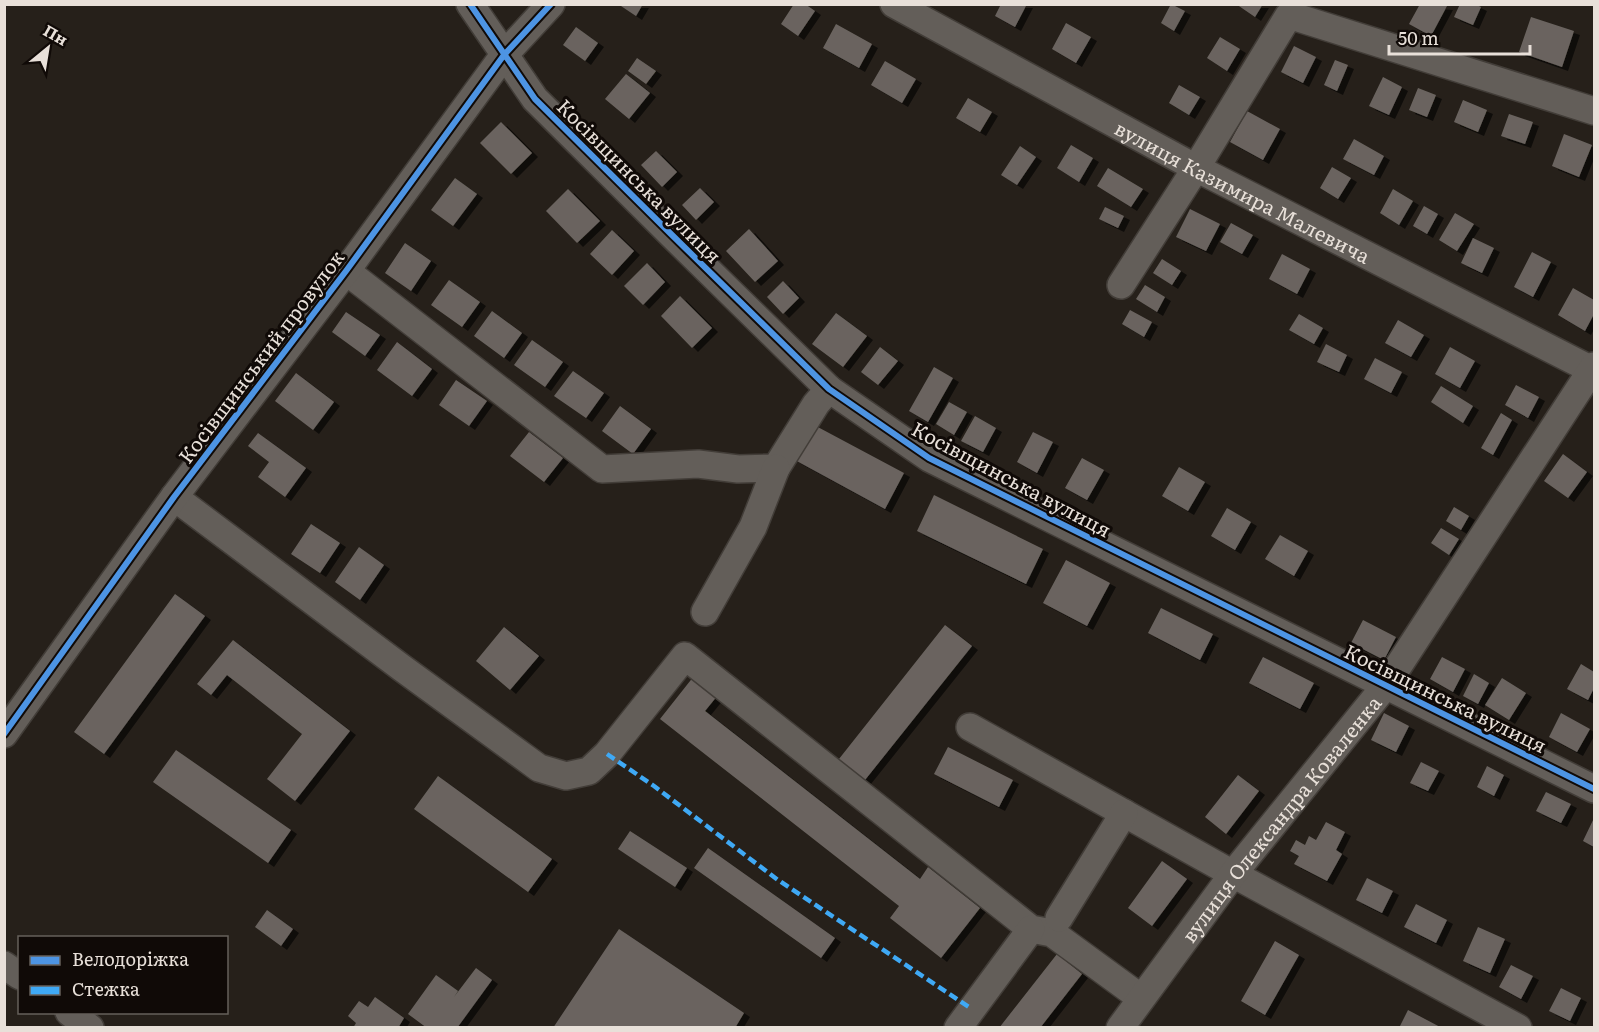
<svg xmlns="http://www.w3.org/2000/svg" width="1599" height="1032" viewBox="0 0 1599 1032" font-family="Literata,serif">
	<defs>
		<filter id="shadow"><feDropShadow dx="6" dy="4" stdDeviation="0" flood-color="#0009"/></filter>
	</defs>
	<rect width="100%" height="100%" fill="#26201a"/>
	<path fill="#6a645f" filter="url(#shadow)" d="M618,4h25l-7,12z
		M794,4h11l10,7 -17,25 -17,-12z
		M1001,4h26l-12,23 -20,-11z
		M1171,4l14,7 -11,20 -13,-8z
		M1236,4h27l-8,13z
		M1420,4l27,2 -16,30 -22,-12z
		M1460,4h15l6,3 -8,18 -19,-8z
		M1531,17l43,14 -12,36 -43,-15z
		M1066,23l25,14 -15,26 -24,-14z
		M836,24l36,20 -13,24 -36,-20z
		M576,27l22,16 -13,18 -22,-16z
		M1220,37l20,12 -13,22 -20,-13z
		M1294,46l22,11 -13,26 -22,-11z
		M637,58l19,13 -10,13 -18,-13z
		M1335,60l13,5 -11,26 -13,-6z
		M885,61l31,18 -14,24 -31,-18z
		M626,74l24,19 -21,26 -24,-20z
		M1383,77l19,10 -13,28 -20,-9z
		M1179,85l21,12 -11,18 -20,-12z
		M1418,88l18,7 -9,22 -18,-7z
		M968,98l24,14 -12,20 -24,-14z
		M1463,100l24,10 -9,22 -24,-10z
		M1247,111l33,18 -17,31 -33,-18z
		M1509,114l24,8 -8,22 -24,-8z
		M501,122l31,31 -21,21 -31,-31z
		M1564,134l28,11 -13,32 -27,-11z
		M1354,139l30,17 -10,19 -31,-16z
		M1071,145l22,13 -14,24 -22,-14z
		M1020,146l16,11 -19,28 -16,-10z
		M656,151l21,21 -15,15 -21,-22z
		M1332,167l19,11 -13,21 -18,-11z
		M1108,168l35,21 -12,18 -34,-21z
		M455,178l22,16 -24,32 -22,-16z
		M700,188l14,14 -18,18 -14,-15z
		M568,189l32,32 -23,22 -31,-32z
		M1393,189l20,12 -14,24 -19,-12z
		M1424,206l14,8 -11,20 -14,-8z
		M1105,207l19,9 -6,12 -19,-9z
		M1190,209l30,15 -14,27 -30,-14z
		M1455,213l19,11 -17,27 -18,-11z
		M1231,223l22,12 -11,19 -22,-12z
		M749,229l29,32 -23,21 -29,-31z
		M612,230l22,21 -22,24 -22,-21z
		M1473,238l21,10 -12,25 -21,-10z
		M405,243l26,18 -20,30 -26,-18z
		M1532,252l19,10 -18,35 -19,-10z
		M1282,254l28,15 -13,25 -28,-15z
		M1162,259l19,12 -9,14 -19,-12z
		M647,263l18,19 -22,23 -19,-19z
		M449,280l31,22 -18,25 -31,-22z
		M783,281l16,17 -16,16 -16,-17z
		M1145,285l20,12 -8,15 -21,-13z
		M1573,288l21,12v14l-9,17 -27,-16z
		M680,296l32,32 -20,20 -31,-32z
		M1130,310l22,12 -8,15 -22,-13z
		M492,311l30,22 -18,25 -30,-22z
		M346,312l34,23 -15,21 -33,-24z
		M836,313l31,23 -24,31 -31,-23z
		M1299,314l24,14 -9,16 -25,-14z
		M1398,320l26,15 -13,22 -26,-14z
		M532,340l31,22 -18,25 -31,-22z
		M397,342l35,27 -20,27 -35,-26z
		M1326,344l21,11 -8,17 -22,-10z
		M880,347l18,14 -20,24 -17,-13z
		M1450,347l25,14 -15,27 -25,-14z
		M1375,358l27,14 -11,21 -27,-14z
		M934,367l19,11 -25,44 -19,-11z
		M573,371l31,22 -18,25 -32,-22z
		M296,373l38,29 -21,28 -38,-29z
		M456,380l31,21 -18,25 -30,-21z
		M1516,385l23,12 -11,21 -23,-13z
		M1441,386l32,20 -10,17 -32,-21z
		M949,402l18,10 -13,23 -18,-11z
		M620,406l31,23 -18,25 -31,-23z
		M1501,413l11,7 -19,35 -12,-7z
		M975,416l21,12 -13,24 -22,-11z
		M814,425l90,48 -19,36 -90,-49z
		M529,432l34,26 -19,24 -34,-26z
		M1033,432l20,10 -16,31 -20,-11z
		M258,433l48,35 -21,29 -27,-20 11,-15 -21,-16z
		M1563,454l24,18 -19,26 -24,-17z
		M1082,458l22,12 -17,30 -22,-12z
		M1179,467l26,15 -17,29 -26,-15z
		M934,495l109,54 -17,35 -109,-53z
		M1454,507l15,9 -8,14 -15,-9z
		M1227,508l24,14 -16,28 -24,-14z
		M311,524l29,19 -20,30 -29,-19z
		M1441,528l18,11 -10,16 -18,-12z
		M1280,535l28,16 -14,25 -29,-17z
		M359,547l25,18 -24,35 -25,-18z
		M1066,560l44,23 -23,43 -44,-23z
		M175,594l30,22 -101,138 -30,-22z
		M1161,608l52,26 -13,26 -52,-27z
		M1363,620l33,17 -12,23 -33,-17z
		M945,625l27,21 -111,139 -26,-21z
		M504,627l35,29 -29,34 -34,-29z
		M233,640l117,91 -55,70 -28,-22 35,-45 -75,-59 -16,20 -14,-11z
		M1263,657l51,26 -14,26 -51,-26z
		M1442,657l23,12 -12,23 -23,-13z
		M1581,664l13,8v16l-6,12 -21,-11z
		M1474,674l15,9 -11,21 -15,-8z
		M694,676l24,19 -13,16 215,168 8,-12 52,41 -39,50 -51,-40 9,-12 -239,-187z
		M1502,678l24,15 -17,27 -24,-15z
		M1384,713l25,13 -13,26 -25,-12z
		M1561,713l29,16 -13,23 -28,-15z
		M948,747l65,33 -14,27 -65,-33z
		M176,750l115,80 -23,33 -115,-81z
		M1421,762l18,9 -11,20 -18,-8z
		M1487,766l17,9 -10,21 -17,-9z
		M1238,775l21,16 -33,43 -21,-17z
		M438,776l114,83 -24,33 -114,-83z
		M1546,792l25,12 -10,19 -25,-12z
		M1594,818v29l-11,-6z
		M1326,822l19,10 -9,18 6,4 -15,27 -33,-17 5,-8 -9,-5 6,-11 9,5 4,-9 7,4z
		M630,831l57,37 -12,19 -57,-38z
		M708,848l127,90 -14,20 -127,-90z
		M1162,861l25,18 -35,47 -24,-18z
		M1367,878l26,13 -11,22 -26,-13z
		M1416,904l31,16 -11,23 -32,-16z
		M267,910l26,19 -12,17 -26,-19z
		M1478,927l27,12 -15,34 -27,-12z
		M619,929l125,84 -9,15h-182z
		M1275,941l24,14 -34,60 -24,-14z
		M1057,954l25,20 -42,54h-41z
		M1511,965l22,11 -12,23 -22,-12z
		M476,968l16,12 -35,48h-30l-19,-14 28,-39 22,16 -4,6z
		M1561,988l20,10 -11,23 -21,-10z
		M375,997l29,21 -6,10h-45l3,-5 -8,-7 11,-15 9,6z
		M1408,1010l34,18h-43z"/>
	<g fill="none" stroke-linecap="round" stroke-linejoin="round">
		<g stroke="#423d38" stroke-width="30">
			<g id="minor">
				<path d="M470,4l65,95 137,136 157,154 100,69 665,331"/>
				<path id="s1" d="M894,4l302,164 398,203"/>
				<path d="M346,271l256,198 96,-5 40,5 38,-1 40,-64 13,-15"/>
				<path d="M1121,285l75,-117 93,-153 305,96"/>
				<path d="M174,497l228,171 137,100 27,8 23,-5 18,-17 78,-98 346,273 21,4 89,65"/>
				<path d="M705,612l48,-85 23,-59"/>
				<path d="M970,727l263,147 285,154"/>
				<path d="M4,734l170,-237 172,-226 158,-216 47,-51"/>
				<path d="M1059,918l65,-105"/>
				<path d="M4,965l16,11"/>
				<path d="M69,1012l21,16"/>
				<path d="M958,1028l73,-99"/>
				<path id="s2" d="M1120,1028l113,-154 153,-189 208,-319"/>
			</g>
		</g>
		<use href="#minor" stroke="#635e59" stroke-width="27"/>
		<path stroke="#3fa9f5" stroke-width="4.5" stroke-dasharray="9 4.5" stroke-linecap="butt" d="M607,754l47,32 124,94 194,129"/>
		<g stroke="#100a07" stroke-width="10">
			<path id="cycleway" d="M470,4l65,95 137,136 157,154 100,69 665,331
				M4,734l170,-237 172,-226 158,-216 47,-51"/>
		</g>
		<use href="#cycleway" stroke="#4d94e3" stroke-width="6"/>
	</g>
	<g text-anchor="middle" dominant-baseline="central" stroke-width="6" stroke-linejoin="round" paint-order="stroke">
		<g font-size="20" fill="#e8e0d9" stroke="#100a07">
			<text transform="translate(640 180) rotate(45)">Косівщинська вулиця</text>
			<text stroke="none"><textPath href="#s1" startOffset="396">вулиця Казимира Малевича</textPath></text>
			<text transform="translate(260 356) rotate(-53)">Косівщинський провулок</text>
			<text transform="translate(1012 478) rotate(28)">Косівщинська вулиця</text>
			<text transform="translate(1446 697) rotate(26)">Косівщинська вулиця</text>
			<text stroke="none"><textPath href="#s2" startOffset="264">вулиця Олександра Коваленка</textPath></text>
		</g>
	</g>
	<rect width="1599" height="1032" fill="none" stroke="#e8e0d9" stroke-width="12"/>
	<rect x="18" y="936" width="210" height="78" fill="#100a07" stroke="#66605b" stroke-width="1.5"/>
	<rect x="30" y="956" width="30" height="9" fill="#4d94e3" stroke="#66605b" stroke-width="1.5"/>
	<text x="72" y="966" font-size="18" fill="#e8e0d9">Велодоріжка</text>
	<rect x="30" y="986" width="30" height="9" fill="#3fa9f5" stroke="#66605b" stroke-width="1.5"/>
	<text x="72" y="996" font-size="18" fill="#e8e0d9">Стежка</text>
	<g transform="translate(48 48) rotate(30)" stroke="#100a07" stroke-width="4.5" paint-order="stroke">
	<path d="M0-4.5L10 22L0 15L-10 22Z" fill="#e8e0d9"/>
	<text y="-9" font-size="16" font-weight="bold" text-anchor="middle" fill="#e8e0d9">Пн</text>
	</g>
	<path d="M1389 45v9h141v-9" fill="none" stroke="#e8e0d9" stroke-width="3"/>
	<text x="1398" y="45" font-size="18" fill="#e8e0d9" stroke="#100a07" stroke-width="4.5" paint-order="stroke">50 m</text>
</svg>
